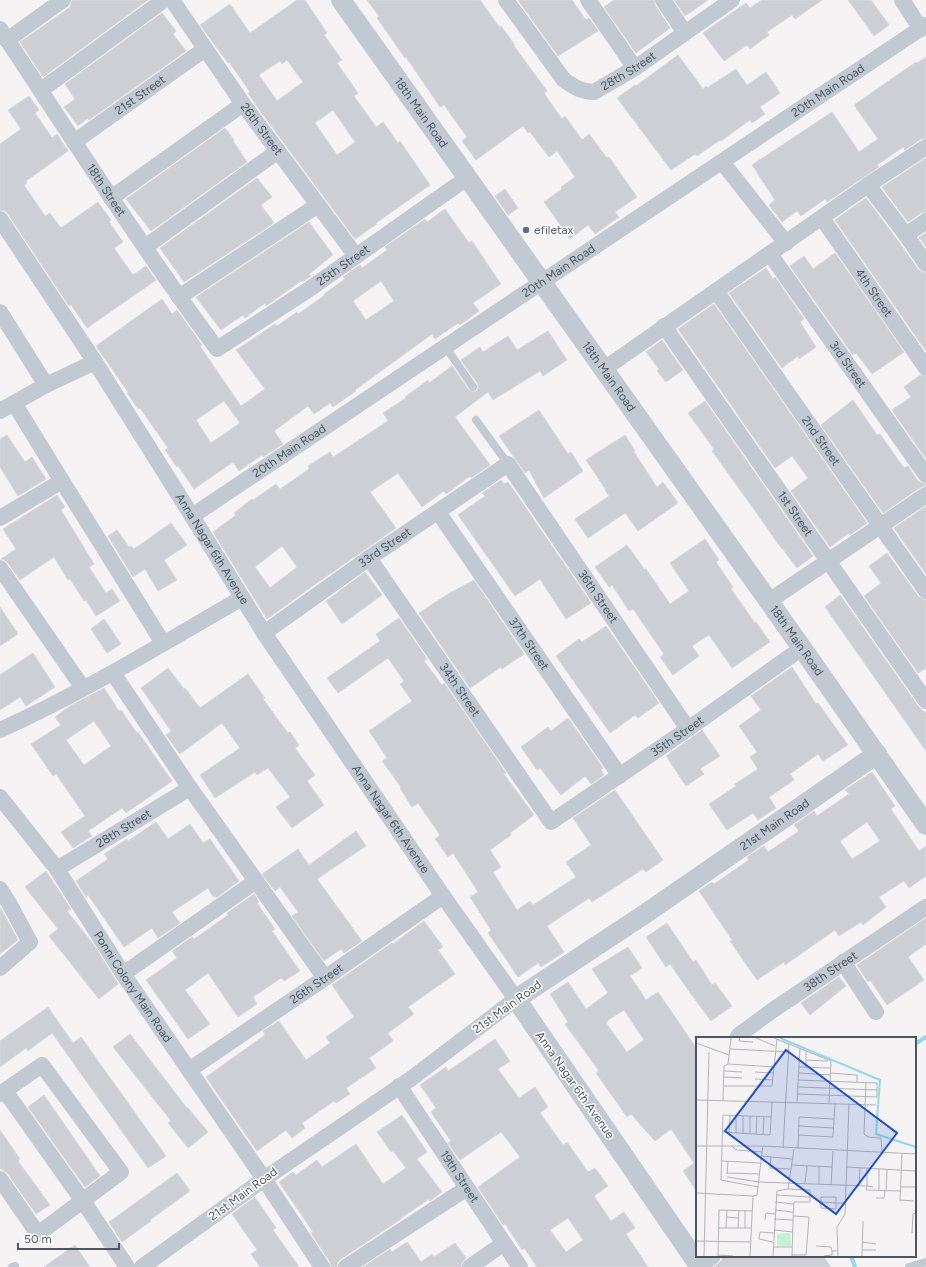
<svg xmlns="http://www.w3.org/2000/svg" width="926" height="1267" viewBox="0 0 926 1267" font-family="Figtree,sans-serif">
	<rect width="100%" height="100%" fill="#f5f3f3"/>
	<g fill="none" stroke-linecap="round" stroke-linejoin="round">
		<path stroke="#90daee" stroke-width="4" d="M915,1044l11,-7
			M851,1256l4,11"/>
	</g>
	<path fill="#cdcfd5" stroke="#d7d9de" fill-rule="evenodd" d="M72,0h76l-105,77 -23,-35 49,-34 2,-4z
		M297,0h8l22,33 -3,2 18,25 -5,3 21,30 -4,3 22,31 7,-5 15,21 2,-2 30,44 -54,38 1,1 -22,15 -94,-127 -13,-19 2,-1 -21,-30 -1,1 -28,-38 30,-21 20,29zM287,60l16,22 -26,19 -18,-26 21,-14 2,3zM333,110l22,32 -18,13 -22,-32z
		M367,0h113l20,28 1,-2 14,19 -1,1 33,45 -3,2 18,26 3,-3 17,24 7,-6 18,24 2,-1 28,40 -22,15 4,5 -24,17 -7,-9 -18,14 -26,-37 18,-13 -1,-2 14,-10 -18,-26 -8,6 -19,-25 -2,1 -5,-7 -47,34 -14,-19 5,-4 -23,-32 -4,2 -34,-50 -1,1 -28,-40 2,-2z
		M518,0h54l14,20 3,-2 9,13 -40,25z
		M614,0h40l1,5 15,23 -34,25 -32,-46z
		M674,0h34l-23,16z
		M762,0h60l-27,19 -3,-4 -25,17 2,3 -19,14 -3,-4 -23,16 -21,-28 43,-30 4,5z
		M848,0h23l18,25 -15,11z
		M162,13l14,18 -3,3 13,17 -97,69 -1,-2 -10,8 -14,-19 11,-8 -10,-15z
		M678,55l25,34 3,-3 1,2 29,-19 11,16 19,-13 14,21 -20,14 5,7 -13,9 -2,-3 -29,21 -1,-1 -23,16 -2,-2 -24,16 -54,-72 18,-13 1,1z
		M926,57v81l-5,1 -16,11 -2,-3 -26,18 2,2 -52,35 -2,-3 -24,17 -4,-5 -15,11 -13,-17 6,-5 -23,-35 80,-53 27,40 19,-13 -24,-34 62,-43 1,1z
		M29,96l10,14 -4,3 17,25 5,-4 11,17 -42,30 1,2 -3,2 21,31 5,-3 11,15 37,-26 13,18 -2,2 14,20 -9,6 19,27 13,-9 10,14 -69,48 -16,-23 -2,1 -61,-92 -3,-3 -5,-1v-66l21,-15 -13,-19z
		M225,128l9,12 -1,1 14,21 -96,69 -25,-32z
		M926,158v54l-5,1 -13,9 -26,-35z
		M257,178l15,19 -11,8 13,18 -90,59 -24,-34z
		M505,189l13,19 -10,7 -13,-19z
		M866,198l32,43 20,28 4,3 4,1v78l-91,-131z
		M445,209l24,34 3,-2 29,43 -28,19 6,8 -19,14 -2,-2 -23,16 -3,-5 -77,56 1,1 -23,16 -3,-4 -16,11 -6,-8 -34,25 9,13 -20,13 -1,-2 -23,16 -6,-9 -39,27 -16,-23 -1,1 -12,-17 3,-2 -28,-40 -2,1 -11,-16 1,-1 -32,-46 66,-47 10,15 5,-4 25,35 -2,1 41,60 24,-17 -29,-39 39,-26 2,2 20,-14 1,2 27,-19 -1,-1 21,-15 -2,-2 17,-12 2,3 25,-18 -2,-3 40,-28 2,3zM381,281l13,20 -28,19 -13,-19zM224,401l16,22 -29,20 -15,-23z
		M309,222l24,33 -24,19 2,2 -9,6 -1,-1 -35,25 -1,-3 -20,15 -2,-3 -22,15 -25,-33z
		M926,233v14l-7,-10z
		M835,253l69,99 -32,22 -16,-21 -3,2 -63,-89 14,-10 9,13z
		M766,268l7,11 2,-2 29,42 -4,3 16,25 -17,12 -1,-3 -16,12 -53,-75z
		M714,304l153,219 -17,12 -1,-2 -19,14 -39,-56 17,-13 -16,-22 -17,12 -97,-139z
		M548,331l19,29 -24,16 -3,-5 -47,29 -5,-8 -33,25 35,48 -19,13 -1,-2 -24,18 -2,-3 -22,16 -24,-34 -28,19 26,36 -82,57 -47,34 -54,-87 23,-17 -2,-2 18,-14 1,1 23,-16 4,5 29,-20 -1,-3 22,-14 3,5 55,-36 -5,-8 23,-15 -1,-1 23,-17 1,3 23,-17 17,24 4,2 3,-1 2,-2v-5l-17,-24 19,-13 3,5 25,-16 9,14zM282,546l15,21 -27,21 -15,-21z
		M662,340l21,30 -17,12 -9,-11 2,-2 -13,-17z
		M920,375l6,2v82l-34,-49 19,-13 -7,-10z
		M853,400l24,35 3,-1 24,34 4,-2 10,15 4,2 4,1v2l-5,1 -38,26 -62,-88z
		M705,401l108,155 -16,12 -15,-20v1l-54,-76 -16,-22 2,-2 -26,-36z
		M539,410l29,44 3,-2 12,19 -39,27 -15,-28 -4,3 -26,-37z
		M7,435l18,27 7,-5 14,22 -28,17 -18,-29v-28z
		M625,435l10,16 -1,1 23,35 6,-5 15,21 -40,28 -13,-18 -37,25 -13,-19 34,-23 -4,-6h1l-20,-30z
		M501,480l3,4 4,-2 83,121 -25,16 -26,-40 -25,17 -57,-81 27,-19 -3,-3z
		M57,495l8,12 -4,3 33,54 -5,3 17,26 6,-4 8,12 -24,15 -10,-16 -2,1 -14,-22 -2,1 -14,-23 -34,23 -12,-17 -4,-3 -3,-1 15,-10 -13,-20z
		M926,506v68l-32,-46z
		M171,523l16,22 -23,15 13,20 -19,11 -13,-22 -12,8 -25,-41 9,-6 12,17 2,-1 3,3z
		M705,539l14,21 -3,2 17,25 -2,2 24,34 1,-1 14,20 -38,26 -23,-33 -17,11 7,10 -26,19 -13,-18 4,-3 -31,-45 -4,2 -17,-26 -3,2 -14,-20 32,-22 18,25 1,-1 24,35 19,-13 -19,-28z
		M887,553l31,43 4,3 4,1v68l-8,5 -54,-77 17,-13 -12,-17z
		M365,572l17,23 -40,29 -16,-23z
		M474,580l50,74 -22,15 -1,-2 -31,21 -51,-75 29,-19z
		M840,595l78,111 8,7v38l-101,-144z
		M0,607l18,27 -18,12z
		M399,618l28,41 -3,2 18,24 2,-2 62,90 -2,1 30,41 -24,18 1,2 -21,15 11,17 -8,5 24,38 13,-9 3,4 43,-28 -10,-15 25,-17 -18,-27 42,-28 48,70 -17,12 -3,-3 -51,33 -3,-4 -42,28 17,26 -23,15 -3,-4 -20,14 -30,-44 3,-3 -21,-33 8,-5 -25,-39 -5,4 -13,-18 5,-4 -22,-32 -6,4 -12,-19 1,-1 -19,-26 5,-3 -18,-27 43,-30 -12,-17 4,-3 -16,-23 -50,35 -11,-15 53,-37 -4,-7z
		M104,619l17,25 -14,9 -16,-24z
		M606,626l53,77 -21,15 -3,-3 -25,18 -54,-77 23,-17 3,3z
		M33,653l22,34 -29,19 -6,-9 -20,13v-35z
		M792,667l24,37 2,-1 30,42 -25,16 -5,-7 -28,20 4,6 -25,17 7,11 -18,12 -5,-7 -26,17 -18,-26 27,-18 -1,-2 23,-15 -8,-12 7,-5 -18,-26 22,-16 -10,-14z
		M168,668l16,21 1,-1 15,20 48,-34 17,24 -2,1 25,34 2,-1 9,13 -4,3 20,27 -8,6 17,24 -32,23 -16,-21 14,-10 -22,-29 -11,7 -2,-3 -40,26 -15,-23 40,-27 -18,-25 -42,31 -14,-19 5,-4 -30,-43z
		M104,688l15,23 2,-1 16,23 1,-1 34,49 -46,32 -4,-5 -34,23 4,5 -19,12 -12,-16 24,-16 -29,-42 -3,2 -22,-32 30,-19 -6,-8 15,-11zM94,721l17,25 -27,19 -18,-25z
		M568,718l35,50 -2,2 3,5 -13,9 -6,-8 -24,19 -21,-27 -3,2 -16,-23 27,-20 3,4z
		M702,730l18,26 -20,13 4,5 -18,12 -20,-30z
		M872,772l23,34 -4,3 28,42 7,-5v30l-17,12 -5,-7 -25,16 7,10 -23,18 -2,-3 -22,14 -4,-6 -50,35 -1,-3 -27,18 -27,-39 2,-1 -33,-49 13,-9 2,2 35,-24 -2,-3 17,-11 4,6 31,-21 -5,-6 20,-14 3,5 32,-22 -4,-4zM867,822l13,19 -28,18 -12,-18z
		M156,822l12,17 22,-15 13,19 7,-4 29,42 -23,17 -1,-2 -2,1 -5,-9 -36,24 8,11 -22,15 -6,-10 -28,19 -36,-52 -2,2 -10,-16 32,-22 -4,-5 23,-15 1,2z
		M356,831l10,15 -49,33 45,62 -18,12 -3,-4 -17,12 -32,-45 6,-4 -18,-25 -5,4 -13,-17 36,-25 11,16z
		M46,871l25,38 -4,2 27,34 24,39 -19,15 -50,-63 9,-7 -33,-42z
		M254,894l5,8 -2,1 18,26 -3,2 28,40 -16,10 -3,-3 -28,19 4,7 -19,13 -30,-44 -23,17 25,34 -22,15 -42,-59 31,-22 -5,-7 20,-14 2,2 34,-24 -1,-2z
		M0,907l18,33 -18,14z
		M926,918v26l-18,13 16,23 -37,25 -17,-25 -2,2 -11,-17z
		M424,921l19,26 -5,3 17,24 -47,33 6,7 -26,19 5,8 -24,17 7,10 -30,20 4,6 -14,9 -2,-2 -32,22 3,5 -13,10 -6,-8 -29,21 -51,-74 59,-42 -2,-4 16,-10 27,39 24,-17 -4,-6 28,-20 -22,-32 60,-42 1,1z
		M667,923l26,39 3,-2 16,25 3,-2 17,23 -21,15 -20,-27 -21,-30 -4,3 -20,-30z
		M628,947l14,21 -12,8 16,24 12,-8 39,57v143l-14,-21 11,-8 -23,-34 -16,12 -24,-27 -4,3 -31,-44 3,-2 -34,-47 3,-2 -18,-28 18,-12 18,27 22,-16 -16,-24zM624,1010l20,30 -17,12 -21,-29h1v-2z
		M839,977l7,9 -36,29 -9,-12z
		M48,1007l25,36 8,-6 85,119 -18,12 -96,-135 -24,18 -2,-3 -26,19v-26z
		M130,1034l57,74h1l20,24 -20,16 -20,-25 3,-2 -58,-74z
		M495,1039l15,22 -12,8 21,29 16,-11 13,20 -8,6 23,32 4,-3 21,30 7,-4 13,18 -14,10 17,25 13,-9 11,16 -9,6 22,33h-111l-13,-19 -2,2 -17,-26 -2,1 -25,-38 42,-30 -19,-25 -41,28 -12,-17 3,-2 -20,-29 5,-4 -16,-23 26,-18 2,4zM568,1218l15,22 -17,12 -16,-22z
		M44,1095l56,81 -15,11 -57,-80z
		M402,1115l25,37 -10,7 25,33 -12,9 -1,-2 -28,19v1l-60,40 -3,3 -1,5h-6l-1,-5 -19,-29 2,-1 -34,-50 14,-10 3,3 21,-15 5,7 34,-23 27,40 23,-16 -13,-17 -2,1 -14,-20z
		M0,1130l20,29 -2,2 32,44 -14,9 -28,-40 -8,-6z
		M177,1173l13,18 -40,29 1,1 -29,21 -13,-20z
		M255,1197l21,31 -3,2 26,37h-39l-9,-13 6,-4 -25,-36z
		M407,1242l14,20 11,-8 2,3 21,-14 11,15 -4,5 -1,4h-98l27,-18 2,3z
		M75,1245l15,22h-46z
		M722,1256h101l8,11h-117l8,-7z"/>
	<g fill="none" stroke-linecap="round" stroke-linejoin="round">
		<path stroke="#c1cad2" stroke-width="8" d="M445,346l28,41
			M476,420l32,44
			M12,1267l3,-1
			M909,1267l17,-5"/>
		<g stroke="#c1cad2" stroke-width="16">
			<path id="s1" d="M172,0l71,104 113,152"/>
			<path id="s2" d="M506,0l58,80c10,7 18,12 30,12l41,-24 97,-68"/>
			<path d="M588,0l47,68"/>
			<path d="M663,0l22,33"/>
			<path d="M902,0l19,29"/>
			<path id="s3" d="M0,29c71,107 140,216 217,320l91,-59 159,-112"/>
			<path d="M7,40l56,-40"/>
			<path d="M41,90l123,-90"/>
			<path id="s4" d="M74,142l131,-93"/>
			<path d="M722,162l64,81"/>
			<path d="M868,185l38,50 20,29"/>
			<path d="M111,198l132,-94"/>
			<path id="s5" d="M822,218l104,150"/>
			<path d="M0,219l95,143"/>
			<path d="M906,235l20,-14"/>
			<path d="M145,247l133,-96"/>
			<path id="s6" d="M770,254l156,221"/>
			<path id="s7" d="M716,291l210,300"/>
			<path d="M179,297l139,-92"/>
			<path id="s8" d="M0,312l46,73 49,-23 97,154 72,117 179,263 73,103 -104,79 -148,101 -122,88"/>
			<path id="s9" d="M664,326l262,375"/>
			<path d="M604,369l264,-184 58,-38"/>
			<path d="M14,403l48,78 101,162"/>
			<path d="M0,411l46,-26"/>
			<path id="s10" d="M438,512l182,264"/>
			<path id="s11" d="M192,516l734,-491"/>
			<path d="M0,518l62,-37"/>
			<path id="s12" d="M369,558l182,264 137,-93 114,-81"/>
			<path d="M0,568l83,120"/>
			<path d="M769,601l157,-106"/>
			<path id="s13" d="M264,633l105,-75 139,-94 180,265"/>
			<path d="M113,673l77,115 135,190"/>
			<path d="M0,730c84,-38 162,-86 242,-132"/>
			<path id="s14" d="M0,797l57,72 66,105 141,205 58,88"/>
			<path id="s15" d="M57,869l133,-81"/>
			<path d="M0,889l10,16 20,37 -30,26"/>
			<path d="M843,962l33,50"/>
			<path d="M123,974l133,-93"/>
			<path id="s16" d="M737,1038l2,-3 34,-25 153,-103"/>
			<path id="s17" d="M189,1070l136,-92 118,-82"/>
			<path id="s18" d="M399,1086l121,181"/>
			<path d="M5,1091l78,110 44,66"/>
			<path d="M0,1094l42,-29 79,107 -83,62 -38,-55"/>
			<path d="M700,1266l13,-10"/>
			<path d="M346,1267l121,-79"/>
			<path d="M470,1267l34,-24"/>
		</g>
		<g stroke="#c1cad2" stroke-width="20">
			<path id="s19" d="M341,0l461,648 124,177"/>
			<path id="s20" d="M700,1267l-184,-268 126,-83 235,-162"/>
		</g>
	</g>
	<circle fill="#5c6f8a" stroke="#fff" stroke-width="1.5" cx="526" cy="230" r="4"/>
	<g text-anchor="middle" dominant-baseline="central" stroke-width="3" stroke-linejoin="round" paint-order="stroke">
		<g font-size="12" fill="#4a5661" stroke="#fff">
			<text stroke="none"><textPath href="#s2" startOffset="172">28th Street</textPath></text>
			<text stroke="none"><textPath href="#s11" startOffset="765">20th Main Road</textPath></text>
			<text stroke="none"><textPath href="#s4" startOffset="81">21st Street</textPath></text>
			<text stroke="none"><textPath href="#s19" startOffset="138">18th Main Road</textPath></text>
			<text stroke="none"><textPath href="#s1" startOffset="157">26th Street</textPath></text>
			<text stroke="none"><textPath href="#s3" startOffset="193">18th Street</textPath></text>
			<text stroke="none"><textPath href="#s3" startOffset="538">25th Street</textPath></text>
			<text stroke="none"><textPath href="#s11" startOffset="441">20th Main Road</textPath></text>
			<text stroke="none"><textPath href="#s5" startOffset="91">4th Street</textPath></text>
			<text stroke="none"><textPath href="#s6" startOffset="135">3rd Street</textPath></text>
			<text stroke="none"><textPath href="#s19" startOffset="462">18th Main Road</textPath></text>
			<text stroke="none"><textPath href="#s7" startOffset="183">2nd Street</textPath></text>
			<text stroke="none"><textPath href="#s11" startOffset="117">20th Main Road</textPath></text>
			<text stroke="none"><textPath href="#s9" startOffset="229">1st Street</textPath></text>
			<text stroke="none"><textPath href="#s13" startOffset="148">33rd Street</textPath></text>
			<text stroke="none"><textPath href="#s8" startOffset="361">Anna Nagar 6th Avenue</textPath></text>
			<text stroke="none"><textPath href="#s13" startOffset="457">36th Street</textPath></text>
			<text stroke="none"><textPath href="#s19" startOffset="786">18th Main Road</textPath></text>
			<text stroke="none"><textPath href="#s10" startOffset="160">37th Street</textPath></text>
			<text stroke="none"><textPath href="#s12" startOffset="160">34th Street</textPath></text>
			<text stroke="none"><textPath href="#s12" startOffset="473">35th Street</textPath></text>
			<text stroke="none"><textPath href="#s8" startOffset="685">Anna Nagar 6th Avenue</textPath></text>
			<text stroke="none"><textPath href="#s20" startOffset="637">21st Main Road</textPath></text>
			<text stroke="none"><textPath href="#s15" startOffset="78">28th Street</textPath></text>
			<text stroke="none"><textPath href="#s16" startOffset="115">38th Street</textPath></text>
			<text stroke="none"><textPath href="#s17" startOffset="154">26th Street</textPath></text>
			<text stroke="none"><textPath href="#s14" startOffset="232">Ponni Colony Main Road</textPath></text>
			<text transform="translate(507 1007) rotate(-36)">21st Main Road</text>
			<text transform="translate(575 1085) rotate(55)">Anna Nagar 6th Avenue</text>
			<text stroke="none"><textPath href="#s18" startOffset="109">19th Street</textPath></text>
			<text transform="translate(243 1194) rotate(-36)">21st Main Road</text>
		</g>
		<g font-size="12" fill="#4e5e75" stroke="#fff" text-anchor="start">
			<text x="534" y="230">efiletax</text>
		</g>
	</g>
	<g transform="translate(696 1037)">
		<rect width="220" height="220" fill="#f5f3f3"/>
		<path d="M94,196l1,13h-14v-12z" fill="#c3f1d5"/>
		<path fill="none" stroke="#90daee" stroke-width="2" d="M84,1l100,42 -4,54 40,13"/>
		<path fill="none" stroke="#b1b4b9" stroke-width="1" d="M44,1l-1,3 14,1M60,1l19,8M78,1l15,6 -6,104M0,6l33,12M93,7l42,17 -2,42M34,12l59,3M110,23l22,1M32,27l46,3M103,30l31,1M110,30v-16M28,34l18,1M59,35l18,1M103,36l31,2M134,36l27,2v7M28,40l18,1M59,42l18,1M170,45l-2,52 4,3 13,1 1,15M28,49h48l5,-47M102,50l79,3M102,57l79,3v-14l-79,-3M0,63l180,5M27,63l1,-34 4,-2 3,-26M101,65l3,-54M103,89l35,2M27,95l47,3 2,-33M33,96l1,-17M40,96v-17M47,97v-18M54,97v-18M60,97l1,-18M67,98l1,-19M102,98l35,2 2,-34M0,109h35l6,4 25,2 1,-6 153,8M35,109h32M102,112l1,-32 35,2M66,119l30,3M75,120l-1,11 21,1M26,124l38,2M96,128l40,2M151,130l69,4M171,132v17l6,1M31,136l33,1M31,137l1,-13M31,140l32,5 108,4 -1,4 34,1M109,146l2,-17M123,147v-18M135,148l2,-34M163,149l1,-18M62,150l-37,-7 2,-65 48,2M204,150h16M92,152l22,1v12h-16l-1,18M183,153v-21M190,154l1,-21M0,156l57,3M80,158l34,2M180,161h8l1,-7M204,163l14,1M204,164l2,-47M79,165l19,2M125,165l15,1v6l-15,-1v-11h15v6h9M79,173l18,2M97,179l16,1 -3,38M30,180l13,1M78,182l19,1 -1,36M69,183l1,-7 9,1M23,191h32M30,191l1,-18M42,191l1,-18M49,191v-17M78,193l19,2M216,196l1,-19 3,-1M0,204l55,1M77,205l-14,-3 1,-7 14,1M166,205l14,2M120,209l15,1 1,4h5M77,210h19M166,213h14M22,218l15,1M96,218h14M8,219l5,-204M22,219l1,-46 33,1M54,219l3,-60 4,-1 5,-43M77,219l4,-65 11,-2 6,-40M128,219l8,-1v-4M142,219l-1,-29 8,-13 4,-110M166,219l1,-35"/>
		<path fill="#1d4ed8" fill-opacity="0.15" stroke="#1d4ed8" stroke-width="2" d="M90,13l111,83 -61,81 -111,-83z"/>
		<rect width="220" height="220" fill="none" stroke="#4a5661" stroke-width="2"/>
	</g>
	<path d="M18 1243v6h101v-6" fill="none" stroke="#4a5661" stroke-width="2"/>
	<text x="24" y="1243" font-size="12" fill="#4a5661" stroke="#ffffff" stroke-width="3" paint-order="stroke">50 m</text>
</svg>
